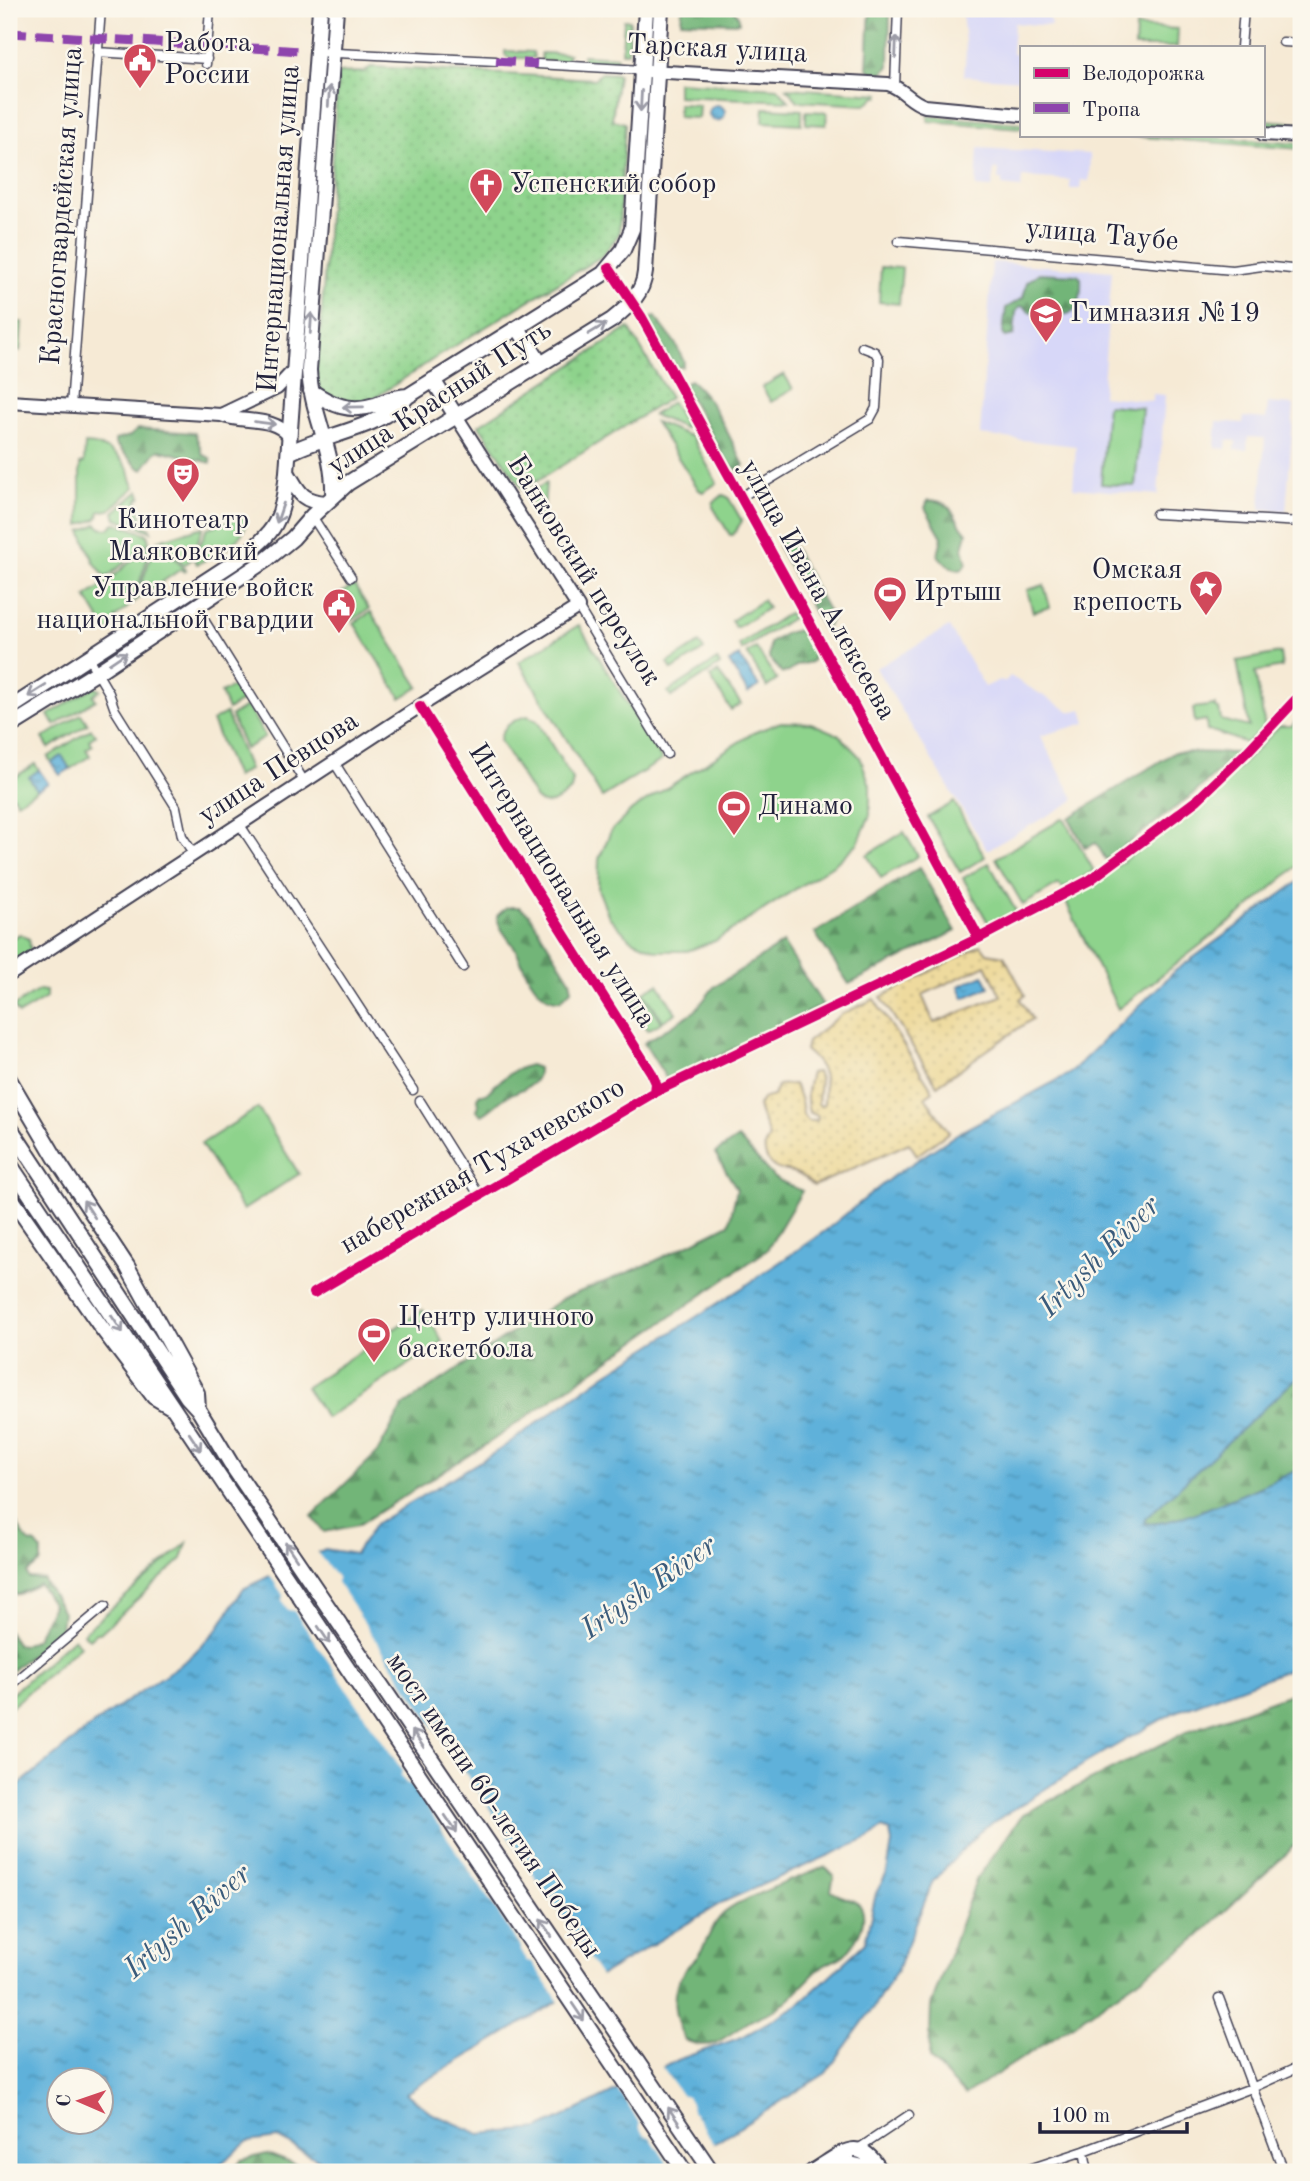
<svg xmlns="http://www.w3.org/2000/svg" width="1310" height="2181" viewBox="0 0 1310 2181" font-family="'Old Standard TT',serif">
	<defs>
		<pattern id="forest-firs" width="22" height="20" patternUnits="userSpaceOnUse" patternTransform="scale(1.75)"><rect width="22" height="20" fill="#72b578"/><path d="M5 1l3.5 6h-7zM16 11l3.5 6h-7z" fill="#5d9364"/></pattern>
		<pattern id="sand-dots" width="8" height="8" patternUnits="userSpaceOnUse" patternTransform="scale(1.75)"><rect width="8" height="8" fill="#eeda9e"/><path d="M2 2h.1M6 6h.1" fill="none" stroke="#ccbb89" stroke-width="1.8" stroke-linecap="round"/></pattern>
		<pattern id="park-dots" width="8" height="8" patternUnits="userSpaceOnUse" patternTransform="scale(1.75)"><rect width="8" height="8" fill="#8ed38c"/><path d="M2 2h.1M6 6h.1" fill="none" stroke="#7ab57a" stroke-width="1.8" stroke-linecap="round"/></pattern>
		<pattern id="water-ripples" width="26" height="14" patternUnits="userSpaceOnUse" patternTransform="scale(1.75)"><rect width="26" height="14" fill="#5eb1da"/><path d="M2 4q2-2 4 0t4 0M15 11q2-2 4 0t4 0" fill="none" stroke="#4d90b2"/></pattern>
	</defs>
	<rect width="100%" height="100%" fill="#fbf7ec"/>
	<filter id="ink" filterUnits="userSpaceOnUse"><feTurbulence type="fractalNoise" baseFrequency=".0143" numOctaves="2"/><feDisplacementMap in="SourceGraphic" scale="14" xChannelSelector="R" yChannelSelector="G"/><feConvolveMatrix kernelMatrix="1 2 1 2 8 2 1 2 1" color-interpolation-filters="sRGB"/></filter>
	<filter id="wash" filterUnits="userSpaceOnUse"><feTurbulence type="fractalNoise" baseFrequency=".00686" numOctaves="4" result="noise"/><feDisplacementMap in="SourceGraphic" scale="28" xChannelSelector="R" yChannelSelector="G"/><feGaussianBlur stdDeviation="1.57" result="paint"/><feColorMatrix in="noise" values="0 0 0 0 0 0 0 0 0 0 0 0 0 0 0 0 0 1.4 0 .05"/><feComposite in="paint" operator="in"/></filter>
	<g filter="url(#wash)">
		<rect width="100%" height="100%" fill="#f6ead5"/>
		<path fill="#d7d7f8" d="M923,9h126l2,17 -37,-3 -2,31 9,1v25l-57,-4 2,-25 -4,-38z
			M978,148l112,6 -1,27 -8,-1 -1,9h-10v-9l-48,-3 -1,11 -19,-2v-6h-4l1,-10 -5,-1 -2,19 -16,-1z
			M992,262l120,9 -10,125 50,5 1,-7 12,1 -7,100 -85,-7 3,-42 -96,-11z
			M1268,403l26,2 -8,106 -26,-2 5,-71 -17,-1 -1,13h-12l1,-9 -9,-1 -1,9 -11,-1 2,-27 26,2 1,-6 22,2z
			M949,627l36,60 15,-7 5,2 5,-6 61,36 11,-3 4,14 -46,13 35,64 -88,50 -111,-182z"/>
		<path fill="#8ed38c" stroke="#587a64" stroke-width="2" d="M624,20h6l-2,32h-6z
			M1136,27l42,2 -1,18h-42z
			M505,51l28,1 1,6h-25l-4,-3z
			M541,53l28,1 -3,8 -25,-1z
			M583,55l34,2 -1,8 -34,-2z
			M677,82l101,6 11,13 -112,-5z
			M786,88l94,6 -1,3h-4l-10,8 -67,-4z
			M678,104l21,1 -1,13 -20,-1z
			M764,108l38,2v14l-39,-2z
			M806,111l21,1 -1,13 -20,-1z
			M928,116l93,7v5l-93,-7z
			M1263,120l38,3v8l-38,-2z
			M1115,135h67l119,9v5z
			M881,267l21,1 -3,36 -20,-2z
			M784,374l9,15 -22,13 -9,-15z
			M672,402l15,27 -34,-14z
			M1107,405l35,3 -7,78 -34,-2z
			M655,422l37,15 25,46 -14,9 -4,-2z
			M85,444c18,0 35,10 44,27 2,6 2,11 6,16l-25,23 -10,1 -3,8 -17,6v-61l4,-1z
			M546,483l-3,38 -16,-27z
			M139,491l2,5 -4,4 6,25 6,2 2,4 -35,-12 -2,-7z
			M723,495l5,2 14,24 -9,14h-3l-17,-28v-4z
			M241,517l5,1c2,24 -31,37 -49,46l-3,-5 13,-31z
			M115,523l32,11 2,8 -43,36 -12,-16 -13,-31 16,-7 4,4 7,1z
			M203,527l-12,33 -7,5 -22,-26z
			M159,540l27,31 -2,1 -3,-3 -45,31 18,-53z
			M149,545l2,2 -18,56 -18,15 5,5 -13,9 -21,-35 20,-14z
			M354,585l15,24 -17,11 -15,-24z
			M1044,585l6,22 -17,5 -6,-22z
			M763,600l5,8 -32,20 -5,-7z
			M371,612l48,75 -18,11 -47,-75z
			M789,613l3,5 -50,32 -3,-5z
			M579,625l83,135 -60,37 -83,-135z
			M699,643l5,7 -32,20 -4,-7z
			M756,648l21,32 -10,7 -20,-34z
			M1280,653l2,14 -27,5 10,55 -19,16 -31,-11 -8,-1 -1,-11 -11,2 -2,-14 22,-3v3l4,1 2,11 28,7 -12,-66z
			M717,660l3,5 -49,32 -3,-5z
			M718,672l23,32 -10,6 -21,-33z
			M234,686l9,14 -15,10 -7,-17z
			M94,687l6,3 -7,5 3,5 -41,25 -7,-10z
			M247,706l17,28v4l-19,11 -14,-33z
			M226,713l23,56 -13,8 -24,-56z
			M81,714l7,10 -39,24 -6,-10z
			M528,716l9,5 36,59 -2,10c-11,9 -23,20 -35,9l-36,-58c0,-14 16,-23 28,-25z
			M1298,719l3,3v141l-53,45 -130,101 -54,-111 39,-22 97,-71 37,-35 42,-44h13z
			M781,722l30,1 28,12 21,22 10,28v30l-12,28 -22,20 -121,78 -28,10h-30l-27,-12 -21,-22 -11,-28 1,-30 12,-28 21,-21 121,-77z
			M91,729l5,6 -7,5 4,5 -7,4 4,7 -20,13 -8,-13 -11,7 -3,-6z
			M35,764l4,6 -10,7 8,13 -20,12 -4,-6 -4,3v-18z
			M954,802l31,55 -25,15 -32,-55z
			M1064,818l30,53 -31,18 -4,-5 -36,21 -27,-47z
			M904,832l14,24 -37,22 -14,-23z
			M989,863l28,50 -26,15 -28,-50z
			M20,934l9,5 2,13 -22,14v-26z
			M658,984l18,29 -13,8 -19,-29z
			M39,990l7,1v7l-27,16 -6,-7z
			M643,993l19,29 -14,8 -18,-29z
			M258,1108l41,66 -56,36 -42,-66z
			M423,1310l20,32 -117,76 -20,-31z
			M187,1543l-5,16 -82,74h-4l-7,6 -6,-6z
			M74,1638l6,8 -71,63v-13z"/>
		<path fill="url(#forest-firs)" stroke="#4a6c5a" stroke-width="2" d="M682,9h52l5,9v5l-58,-2z
			M870,9h20l-1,57 -6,7 -12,-1 -4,-4z
			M1039,273l38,2 4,3c2,46 -17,37 -52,34l-4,-5 -5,-1 -4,6 -2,23 -9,2 -2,-4 3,-25 17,-10 4,-16z
			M655,316l20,27 9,19 -2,5h-7c-10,-13 -23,-32 -24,-48z
			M690,380c25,20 39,57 54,85l-5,5 -7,-3 -6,-7 -43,-75z
			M138,429l57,4 8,22 7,3 1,5 -51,-13 -5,3 -12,16h-3l-25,-25v-4l15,-4z
			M928,500c27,1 23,16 39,33l-4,15 4,16 -6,6c-11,-1 -17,-7 -23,-15l4,-18 -17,-29z
			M780,541h5l8,5 39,72 -4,7 -6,2 -43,-79z
			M797,630c13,8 23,17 14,32l-14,3 -8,7 -7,1 -13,-15 1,-15 16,-10z
			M1175,752l63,1 -41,38 -91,69 -10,-17 -11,5 -16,-30z
			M919,868l37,63 -107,53 -34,-51z
			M512,907h7l10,7 41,66 2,9 -11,11c-22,3 -36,-29 -43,-46 -6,-14 -19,-22 -21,-38l9,-8z
			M783,943l40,62 -155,76 -24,-38 51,-32 19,-24z
			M530,1065l8,3c1,20 -18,20 -32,29 -9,6 -15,13 -24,18l-5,-4 2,-8 -2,-5 3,-4h6c13,-13 25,-24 44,-29z
			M738,1138l36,40 28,13 -35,59 -274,190 -135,85 -34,7 -12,-16 65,-63 26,-47 159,-107 89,-36 78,-39 8,-35 -22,-36z
			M1301,1374v95c-30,12 -129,60 -156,55v-5l4,-6z
			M9,1511l19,31 8,2 5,6v12l-14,11 2,5 14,1 20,33 -2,17 -52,44v-40l8,11 5,2 14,-7 17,-34 -14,-21 -20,10 -10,1v-34l10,-7 -10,-17z
			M1301,1690v150l-110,103 -121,84 -105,68 -36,-37 2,-52 45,-126 47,-66 165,-83z
			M825,1867l9,9 -3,15c10,7 27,8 31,18 5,14 -6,33 -16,44 -6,7 -19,9 -27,16 -14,13 -26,29 -43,40 -9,5 -20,8 -29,14 -10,6 -21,15 -32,20 -10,4 -21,1 -30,-3 -11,-21 -16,-46 -2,-67 3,-6 9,-11 14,-16 10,-13 13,-30 25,-42 18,-17 78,-38 103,-48z
			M267,2154l48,18h-84l10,-12z"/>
		<path fill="url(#sand-dots)" stroke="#887e6c" stroke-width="2" fill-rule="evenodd" d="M981,945l6,8 17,3 21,39 -5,4 12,20 -95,66 -56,-88zM986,965l15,31 -67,27 -12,-28z
			M874,999l59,92 -8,6 24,35 -32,23 -8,-12 -95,43c-5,-4 -11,-10 -18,-13 -6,-2 -16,-2 -22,-6 -9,-6 -13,-20 -5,-29 -1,-8 -9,-21 -11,-32l4,-7 11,-3 5,-11 16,-1 7,16 2,15 5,6h9l1,-5 -9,-4c-4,-13 -2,-26 2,-39l6,-1 3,7 -2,24 2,3 4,-2c2,-26 2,-37 -19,-54l2,-8 35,-28z"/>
		<path fill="url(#park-dots)" stroke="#587a64" stroke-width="2" d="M371,67l223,12 7,-6 17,1 -6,46 13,3 -6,111 -17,22 -167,102 -68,45 -14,3 -29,-11 -7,-12 -1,-17 4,-29 18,-264 26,-1z
			M9,322h13l-2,29 -11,-1z
			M629,328l41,70 -147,92 -44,-65z"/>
		<path fill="url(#water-ripples)" stroke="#406a8a" stroke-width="2" fill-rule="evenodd" d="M709 113a8 8 0 1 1 16 0a8 8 0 1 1-16 0Z
			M739,656l20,30 -11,7 -19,-31z
			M62,756l8,13 -10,6 -9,-12z
			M39,770l9,13 -11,7 -8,-13z
			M1301,880v494l-156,145v4c27,6 127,-42 156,-54v196l-128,48 -84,48 -105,67 -51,53 -36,89 -24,38 -47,65 -157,99h-321l-14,-4 -56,-30 -31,4 -36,30h-202v-379l82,-67 97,-67 29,-29 26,-41 82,-40 30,5 20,-30 124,-74 107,-76 139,-88 80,-55 68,-55 67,-44 109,-58 106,-103zM882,1828l8,3 2,12 -5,30 -11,20 -11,50 -67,62 -56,32 -62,22 -141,70 -59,5 -47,-20 -27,-21 317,-191 148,-65zM60,2080h42v42h-42z
			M983,975l6,12 -25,11 -5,-12z"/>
		<path fill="#f6ead5" d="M315,1550l22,27v5l106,159 4,2 7,8v5l109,162 9,10v5l31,46 -42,26 -29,-43 -5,-1 -6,-10v-4l-109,-162 -6,-2 -5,-7 1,-6 -108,-159 -6,-1 -6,-9 1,-6 -15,-22z
			M660,2064l21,31 6,2 4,6v6l25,38 -40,25h-3l-23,-35 -6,-2 -4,-6v-5l-24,-37z"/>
	</g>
	<g filter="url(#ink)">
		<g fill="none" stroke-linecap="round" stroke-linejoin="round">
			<g stroke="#424052" stroke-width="11">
				<path id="street" d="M1283,42l18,1
					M1241,47l3,-38
					M97,52l110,7
					M317,52l179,9
					M206,64l4,-55
					M537,64l106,6
					M895,86l3,-77
					M898,241l335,29 29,-4 39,4
					M609,268l32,48 156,283 182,339
					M71,406l30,-397
					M741,497l129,-78 6,-11 3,-49 -4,-7 -13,-5
					M1156,514l145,8
					M312,516l39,61
					M196,607l108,174
					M578,607l89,147
					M89,659l20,34 6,17 61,97 6,29 11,17
					M334,762l129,205
					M240,825l173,265
					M420,1101l59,94
					M314,1293l341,-201 1,-9 -5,-11 -231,-366
					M9,1687l96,-81
					M1219,1998l65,174
					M858,2149l51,-34
					M1084,2151l4,21
					M1020,2172l64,-21 170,-64 47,-21"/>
			</g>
			<g stroke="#424052" stroke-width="16">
				<path id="secondary" d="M648,71l240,13c15,4 22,18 37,22l96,9
					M1263,134l38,2
					M9,402l212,13c22,9 52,0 68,21
					M221,415l56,-27 16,-17
					M9,975l411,-269 158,-99 -122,-191"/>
			</g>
			<g stroke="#424052" stroke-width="18">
				<path id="primary" d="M518,328l22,35
					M433,380l23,36
					M311,391c21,14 39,22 64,14 11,-4 21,-9 33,-9
					M289,453c35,-19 93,-24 119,-57l195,-122 20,-24 9,-21 14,-220
					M287,472c12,20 14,29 39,31
					M333,496c2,-45 -22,-82 -24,-126l27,-361
					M9,709l227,-148c41,-29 46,-40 51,-89l33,-463
					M9,727l87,-54 170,-113 27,-22 19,-22 36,-33 264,-163c17,-14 31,-26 33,-48l16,-263
					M9,1079l46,78 72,109 70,127 1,16
					M9,1126l178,271 11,12 35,58
					M9,1163l676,1009
					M9,1195l92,132 53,70 17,10
					M812,2172c30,-18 47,-39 69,0
					M832,2172l18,-8 13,3 5,5"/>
			</g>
			<use href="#street" stroke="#fff" stroke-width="8"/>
			<use href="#secondary" stroke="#fff" stroke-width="12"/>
			<use href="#primary" stroke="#fff" stroke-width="14"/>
			<g stroke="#424052" stroke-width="18" stroke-linecap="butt">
				<path id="primary-bridge" d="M233,1467l479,705"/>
			</g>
			<use href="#primary-bridge" stroke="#fff" stroke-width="14"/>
			<path stroke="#8e44ad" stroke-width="9" stroke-dasharray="18 9" stroke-linecap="butt" d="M9,33l292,18
				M496,61l41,3"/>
			<g stroke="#fbf7ec" stroke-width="15">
				<path id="cycleway" d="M609,268l32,48 156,283 182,339
					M420,706l231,366 5,11 -1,9
					M314,1293l341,-201 324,-154 111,-58 107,-80 50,-48 54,-58"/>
			</g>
			<use href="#cycleway" stroke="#d6006c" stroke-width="10"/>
		</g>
		<defs><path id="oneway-shaft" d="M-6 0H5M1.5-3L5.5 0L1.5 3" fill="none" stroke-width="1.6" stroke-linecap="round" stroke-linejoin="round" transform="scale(1.75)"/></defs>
		<g stroke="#9c9ca7">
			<use href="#oneway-shaft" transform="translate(896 47) rotate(-88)"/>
			<use href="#oneway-shaft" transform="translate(329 96) rotate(-86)"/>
			<use href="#oneway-shaft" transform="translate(641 101) rotate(93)"/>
			<use href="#oneway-shaft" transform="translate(311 323) rotate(-86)"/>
			<use href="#oneway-shaft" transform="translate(597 329) rotate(-31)"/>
			<use href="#oneway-shaft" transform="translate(353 407) rotate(179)"/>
			<use href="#oneway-shaft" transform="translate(265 423) rotate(8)"/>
			<use href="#oneway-shaft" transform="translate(280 513) rotate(109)"/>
			<use href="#oneway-shaft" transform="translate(118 658) rotate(-34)"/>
			<use href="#oneway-shaft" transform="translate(37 691) rotate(148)"/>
			<use href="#oneway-shaft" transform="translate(89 1209) rotate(-123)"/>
			<use href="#oneway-shaft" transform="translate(117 1324) rotate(56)"/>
			<use href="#oneway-shaft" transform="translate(195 1442) rotate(57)"/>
			<use href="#oneway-shaft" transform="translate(291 1551) rotate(-124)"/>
			<use href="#oneway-shaft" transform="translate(324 1635) rotate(56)"/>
			<use href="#oneway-shaft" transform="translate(418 1739) rotate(-124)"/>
			<use href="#oneway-shaft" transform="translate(451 1824) rotate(56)"/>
			<use href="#oneway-shaft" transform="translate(546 1928) rotate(-124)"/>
			<use href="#oneway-shaft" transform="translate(578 2012) rotate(56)"/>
			<use href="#oneway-shaft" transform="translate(674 2116) rotate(-124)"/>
		</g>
	</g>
	<defs>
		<g id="civic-pin" transform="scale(1.75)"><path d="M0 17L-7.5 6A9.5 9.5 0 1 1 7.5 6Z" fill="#d1495b" stroke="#fbf7ec"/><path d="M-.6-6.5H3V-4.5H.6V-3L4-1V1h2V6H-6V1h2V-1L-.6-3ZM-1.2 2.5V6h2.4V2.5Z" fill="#fff"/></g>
		<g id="church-pin" transform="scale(1.75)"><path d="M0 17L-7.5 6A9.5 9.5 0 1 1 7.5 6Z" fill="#d1495b" stroke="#fbf7ec"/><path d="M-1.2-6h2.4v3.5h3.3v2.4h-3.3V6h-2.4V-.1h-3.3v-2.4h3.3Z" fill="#fff"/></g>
		<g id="school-pin" transform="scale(1.75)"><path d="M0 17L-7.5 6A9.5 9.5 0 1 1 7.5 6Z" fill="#d1495b" stroke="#fbf7ec"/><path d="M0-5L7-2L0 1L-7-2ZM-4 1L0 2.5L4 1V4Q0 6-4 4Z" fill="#fff"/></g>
		<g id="theatre-pin" transform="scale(1.75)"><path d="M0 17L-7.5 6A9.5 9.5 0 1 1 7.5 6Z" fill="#d1495b" stroke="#fbf7ec"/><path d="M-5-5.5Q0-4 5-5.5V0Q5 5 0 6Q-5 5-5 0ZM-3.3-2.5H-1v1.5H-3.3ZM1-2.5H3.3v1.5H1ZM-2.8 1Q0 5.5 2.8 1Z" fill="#fff"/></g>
		<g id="sight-pin" transform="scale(1.75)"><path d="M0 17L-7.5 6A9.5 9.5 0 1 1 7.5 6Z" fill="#d1495b" stroke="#fbf7ec"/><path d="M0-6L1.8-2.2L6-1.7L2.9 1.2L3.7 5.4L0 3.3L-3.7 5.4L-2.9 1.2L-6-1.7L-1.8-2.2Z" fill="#fff"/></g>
		<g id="stadium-pin" transform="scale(1.75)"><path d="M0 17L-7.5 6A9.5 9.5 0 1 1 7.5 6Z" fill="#d1495b" stroke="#fbf7ec"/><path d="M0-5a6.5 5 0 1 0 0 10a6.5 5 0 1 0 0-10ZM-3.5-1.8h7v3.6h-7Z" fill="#fff"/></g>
	</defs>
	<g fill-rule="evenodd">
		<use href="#civic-pin" x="140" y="60"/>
		<use href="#church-pin" x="486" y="185"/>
		<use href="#school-pin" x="1046" y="314"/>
		<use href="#theatre-pin" x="183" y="474"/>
		<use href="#sight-pin" x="1206" y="587"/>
		<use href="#stadium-pin" x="890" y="593"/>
		<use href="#civic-pin" x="339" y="605"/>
		<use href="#stadium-pin" x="734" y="807"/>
		<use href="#stadium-pin" x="374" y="1334"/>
	</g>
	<g text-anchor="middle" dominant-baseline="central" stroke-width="5" stroke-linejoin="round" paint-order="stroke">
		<g font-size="28" fill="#22223b" stroke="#fbf7ec" text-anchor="start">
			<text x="164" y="44">Работа<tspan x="164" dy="32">России</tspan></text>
			<text x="510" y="185">Успенский собор</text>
			<text x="1070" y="314">Гимназия №19</text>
			<text x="183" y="521" text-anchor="middle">Кинотеатр<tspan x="183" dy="32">Маяковский</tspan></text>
			<text x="1182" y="571" text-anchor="end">Омская<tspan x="1182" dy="32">крепость</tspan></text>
			<text x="314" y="589" text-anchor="end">Управление войск<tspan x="314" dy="32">национальной гвардии</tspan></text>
			<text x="914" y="593">Иртыш</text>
			<text x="758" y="807">Динамо</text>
			<text x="398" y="1318">Центр уличного<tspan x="398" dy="32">баскетбола</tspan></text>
		</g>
		<g font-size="28" fill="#22223b" stroke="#fbf7ec">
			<text transform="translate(717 50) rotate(3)">Тарская улица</text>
			<text transform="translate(63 206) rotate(-86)">Красногвардейская улица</text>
			<text transform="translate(280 229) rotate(-86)">Интернациональная улица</text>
			<text transform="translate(1102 236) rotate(5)">улица Таубе</text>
			<text transform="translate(440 399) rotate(-33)">улица Красный Путь</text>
			<text transform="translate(583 571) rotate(58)">Банковский переулок</text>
			<text transform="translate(817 590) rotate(61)">улица Ивана Алексеева</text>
			<text transform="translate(279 769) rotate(-33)">улица Певцова</text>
			<text transform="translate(561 886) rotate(58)">Интернациональная улица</text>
			<text transform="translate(483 1167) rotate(-30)">набережная Тухачевского</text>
			<text transform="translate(493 1806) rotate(56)">мост имени 60-летия Победы</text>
		</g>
		<g font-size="30" font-style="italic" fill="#3a5b7b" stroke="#fbf7ec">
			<text transform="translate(1100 1257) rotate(-45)">Irtysh River</text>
			<text transform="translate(649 1588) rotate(-35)">Irtysh River</text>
			<text transform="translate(188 1922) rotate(-41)">Irtysh River</text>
		</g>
	</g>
	<rect width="1310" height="2181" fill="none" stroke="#fbf7ec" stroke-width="35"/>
	<rect x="1020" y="46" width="245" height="91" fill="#fbf7ec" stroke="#a4a2a5" stroke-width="2"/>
	<rect x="1034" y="68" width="35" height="10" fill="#d6006c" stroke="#a4a2a5" stroke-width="2"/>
	<text x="1082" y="80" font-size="21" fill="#22223b">Велодорожка</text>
	<rect x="1034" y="103" width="35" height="10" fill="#8e44ad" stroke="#a4a2a5" stroke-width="2"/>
	<text x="1082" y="116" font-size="21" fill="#22223b">Тропа</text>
	<g transform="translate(80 2101) rotate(272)"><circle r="33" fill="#fbf7ec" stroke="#a4a2a5" stroke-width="2"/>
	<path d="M0-5L12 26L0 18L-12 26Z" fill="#d1495b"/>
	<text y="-10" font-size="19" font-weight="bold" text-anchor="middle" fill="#22223b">С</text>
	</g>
	<path d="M1040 2122v10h147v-10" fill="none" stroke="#22223b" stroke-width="3.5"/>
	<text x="1051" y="2122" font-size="21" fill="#22223b" stroke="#fbf7ec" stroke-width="5" paint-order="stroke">100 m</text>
</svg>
